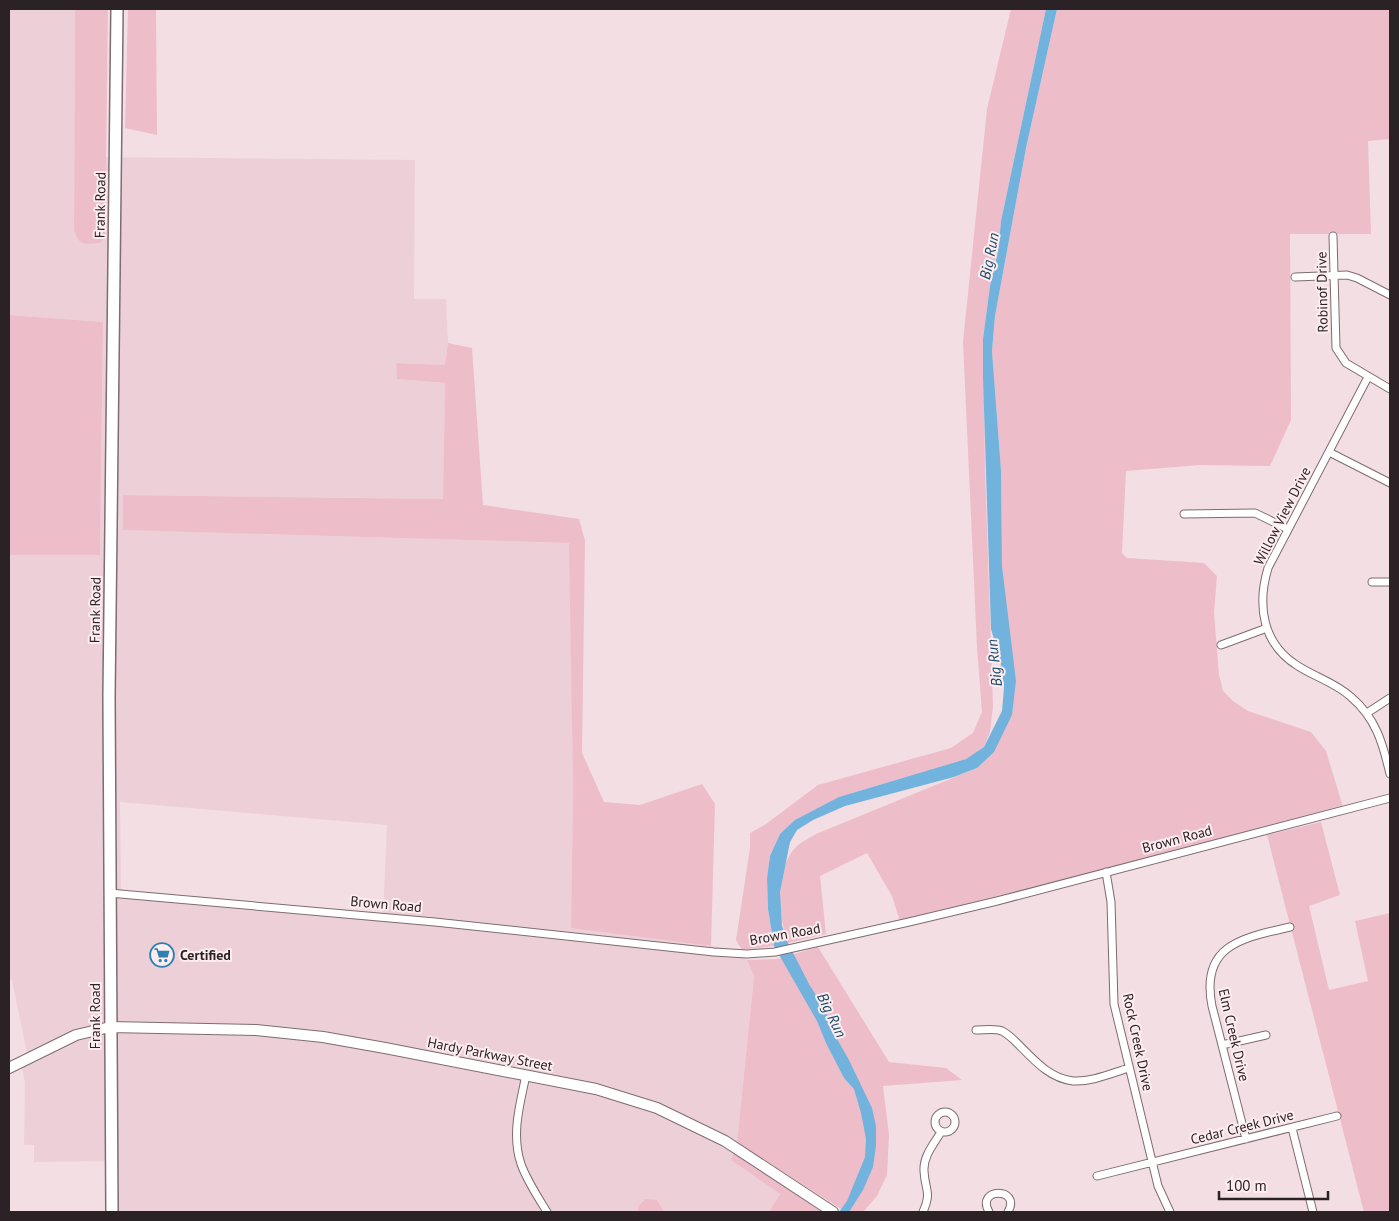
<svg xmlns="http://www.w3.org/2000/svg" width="1399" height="1221" viewBox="0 0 1399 1221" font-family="'PT Sans',sans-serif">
	<rect width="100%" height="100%" fill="#f3dee3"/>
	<path fill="#edd0d7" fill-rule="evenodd" d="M9,9h66l-1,221 31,6 1,-79 309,3 -1,139h32l2,44 -3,22 -49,-2 2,16 47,4 -2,116 -319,-4 -1,35 447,13 3,245 -2,139 171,23 12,25 -17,168 -6,17 49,34 -11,18h-105l-7,-12 -19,7v5h-528l-1,-51 -75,1v-17h-10l1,-62 -5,-25 7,-5 -15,-73h-3v-425h91l3,-233 -94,-7zM120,802l267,23 -4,88 -262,-22z"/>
	<path fill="#eebdca" d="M75,9h33l-3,227 -5,7c-16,1 -20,4 -26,-13z
		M128,9h28l1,126 -32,-7z
		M1011,9h35l-45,212 -3,31 -8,34 -7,53 2,130 8,238 -3,25 -6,15 -18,12 -127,38 -59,37 -10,22 -3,22 1,31 6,37 -32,4 -6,-10 14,-92v-15l16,-9 52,-39 133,-37 22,-15 9,-21 -5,-65 -14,-305 24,-233z
		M1057,9h333v130l-22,2 3,93h-81l1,186 -21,46 -70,-1 -74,6 -4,82 5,5 77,5 13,13 -3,37 5,62 4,16 10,10 15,10 63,21 15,19 17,56 -443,114 -8,-25 -25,-43 -47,23 6,58 -38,9c-10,-26 -13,-71 6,-94 5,-6 15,-11 22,-15l161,-66 35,-53 -10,-149 -1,-96 -9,-119 3,-35 31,-168z
		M9,315l94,7 -3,233h-91z
		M448,343l24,5 11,157 96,14 6,22 -3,212 22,49 36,3 62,-21 13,20 -4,142 -140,-18 2,-140 -4,-245 -446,-13v-35l320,4 2,-116 -48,-4 -1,-16 49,2z
		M1321,822l19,73 -31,11 20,84 39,-9 -13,-60 35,-8v299h-26l-97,-377z
		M818,947l71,115 57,6 16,12 -79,6 6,49 -2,40 -10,21 -14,16h-17l-109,-69 17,-167 -7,-16 30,-1z
		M734,1152l88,60h-53l11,-18 -49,-34z
		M645,1199l12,1 7,12h-26v-5z"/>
	<path fill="#72b3dd" d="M1046,9h11l-31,139 -31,168 -3,35 9,119 1,96 14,115 -4,34 -18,37 -17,16 -23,9 -109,29 -32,14 -16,10 -7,12 -10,50 2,34 6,17 21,41 15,24 12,29 13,23 23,48 4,18v20l-3,21 -10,23 -14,22h-10l8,-11 18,-44 1,-18 -5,-26 -7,-24 -10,-11 -18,-35 -9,-22 -43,-75 -6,-37 -1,-31 3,-22 10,-22 15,-14 44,-23 127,-38 18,-12 18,-36 2,-23 -4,-29 -9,-30 -8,-251v-39l7,-53 8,-34 3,-31z"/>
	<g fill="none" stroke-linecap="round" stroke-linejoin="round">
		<g stroke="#7d6c70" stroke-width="9">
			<path id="street" d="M1333,236l3,112 10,15 44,26
				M1295,277l52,-2 10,3 33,17
				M1368,377l-100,191c-11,37 -6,76 30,98 17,11 38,17 53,31 25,21 32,47 39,77
				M1329,452l61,31
				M1184,514l71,-1 33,16
				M1372,582h18
				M1221,645l46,-17
				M1367,713l23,-15
				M1106,872l5,30 3,102 44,182 12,26
				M109,893l326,29 279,30 33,2 28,-2 134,-30 88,-21 393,-103
				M976,1030c8,0 19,-2 26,1 6,3 11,8 15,12 17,17 32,35 56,38 19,1 39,-8 56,-13
				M1222,1045l44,-10
				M526,1075c-6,29 -15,59 -5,89 6,17 17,33 26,48
				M935 1122a10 10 0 1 1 20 0a10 10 0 1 1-20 0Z
				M1292,1128l21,84
				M1246,1139l-34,-133c-12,-61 30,-68 78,-79
				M1097,1176l240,-60
				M923,1212c9,-21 2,-21 1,-41 -1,-15 10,-27 17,-39
				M989,1212c-14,-25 33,-25 19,0"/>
		</g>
		<g stroke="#7d6c70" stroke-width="12">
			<path id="secondary" d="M9,1068l67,-33 34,-8 146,3 67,7 62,11 211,41 61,19 68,33 108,71"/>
		</g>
		<g stroke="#7d6c70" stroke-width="14">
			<path id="primary" d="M112,1212l-3,-515 8,-688"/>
		</g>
		<use href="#street" stroke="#fff" stroke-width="7"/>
		<use href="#secondary" stroke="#fff" stroke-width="10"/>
		<use href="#primary" stroke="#fff" stroke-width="11"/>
	</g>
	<defs>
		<g id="supermarket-ring" transform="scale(1.25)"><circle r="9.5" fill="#fdecf0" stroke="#2b81b0" stroke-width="1.5"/><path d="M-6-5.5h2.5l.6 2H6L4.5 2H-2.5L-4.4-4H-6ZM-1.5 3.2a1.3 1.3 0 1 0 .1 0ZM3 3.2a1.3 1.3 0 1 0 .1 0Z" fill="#2b81b0"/></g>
	</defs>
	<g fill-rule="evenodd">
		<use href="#supermarket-ring" x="162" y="955"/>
	</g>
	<g text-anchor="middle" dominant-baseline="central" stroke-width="4" stroke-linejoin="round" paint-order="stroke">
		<g font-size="14" fill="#2a2224" stroke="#fdecf0">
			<text transform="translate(100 205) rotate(-89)">Frank Road</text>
			<text transform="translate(1322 292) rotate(-91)">Robinof Drive</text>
			<text transform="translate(1282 516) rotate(-63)">Willow View Drive</text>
			<text transform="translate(95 610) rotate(-89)">Frank Road</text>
			<text transform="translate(1177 839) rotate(-15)">Brown Road</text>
			<text transform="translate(386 904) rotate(5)">Brown Road</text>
			<text transform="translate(785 934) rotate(-10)">Brown Road</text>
			<text transform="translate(95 1016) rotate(-90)">Frank Road</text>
			<text transform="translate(1234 1035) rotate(77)">Elm Creek Drive</text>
			<text transform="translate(1138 1042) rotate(78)">Rock Creek Drive</text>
			<text transform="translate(490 1054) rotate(11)">Hardy Parkway Street</text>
			<text transform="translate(1242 1127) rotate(-14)">Cedar Creek Drive</text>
		</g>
		<g font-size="14" font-weight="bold" fill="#2a2224" stroke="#fdecf0" text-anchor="start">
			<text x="180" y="955">Certified</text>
		</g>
		<g font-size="15" font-style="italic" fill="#174a66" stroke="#fdecf0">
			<text transform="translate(989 256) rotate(-79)">Big Run</text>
			<text transform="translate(994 663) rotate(-96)">Big Run</text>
			<text transform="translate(832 1015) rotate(64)">Big Run</text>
		</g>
	</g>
	<rect width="1399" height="1221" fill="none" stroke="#2a2224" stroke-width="20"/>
	<path d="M1219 1191v8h109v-8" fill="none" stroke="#2a2224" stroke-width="2.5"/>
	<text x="1226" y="1191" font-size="15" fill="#2a2224" stroke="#fdecf0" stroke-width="4" paint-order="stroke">100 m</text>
</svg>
